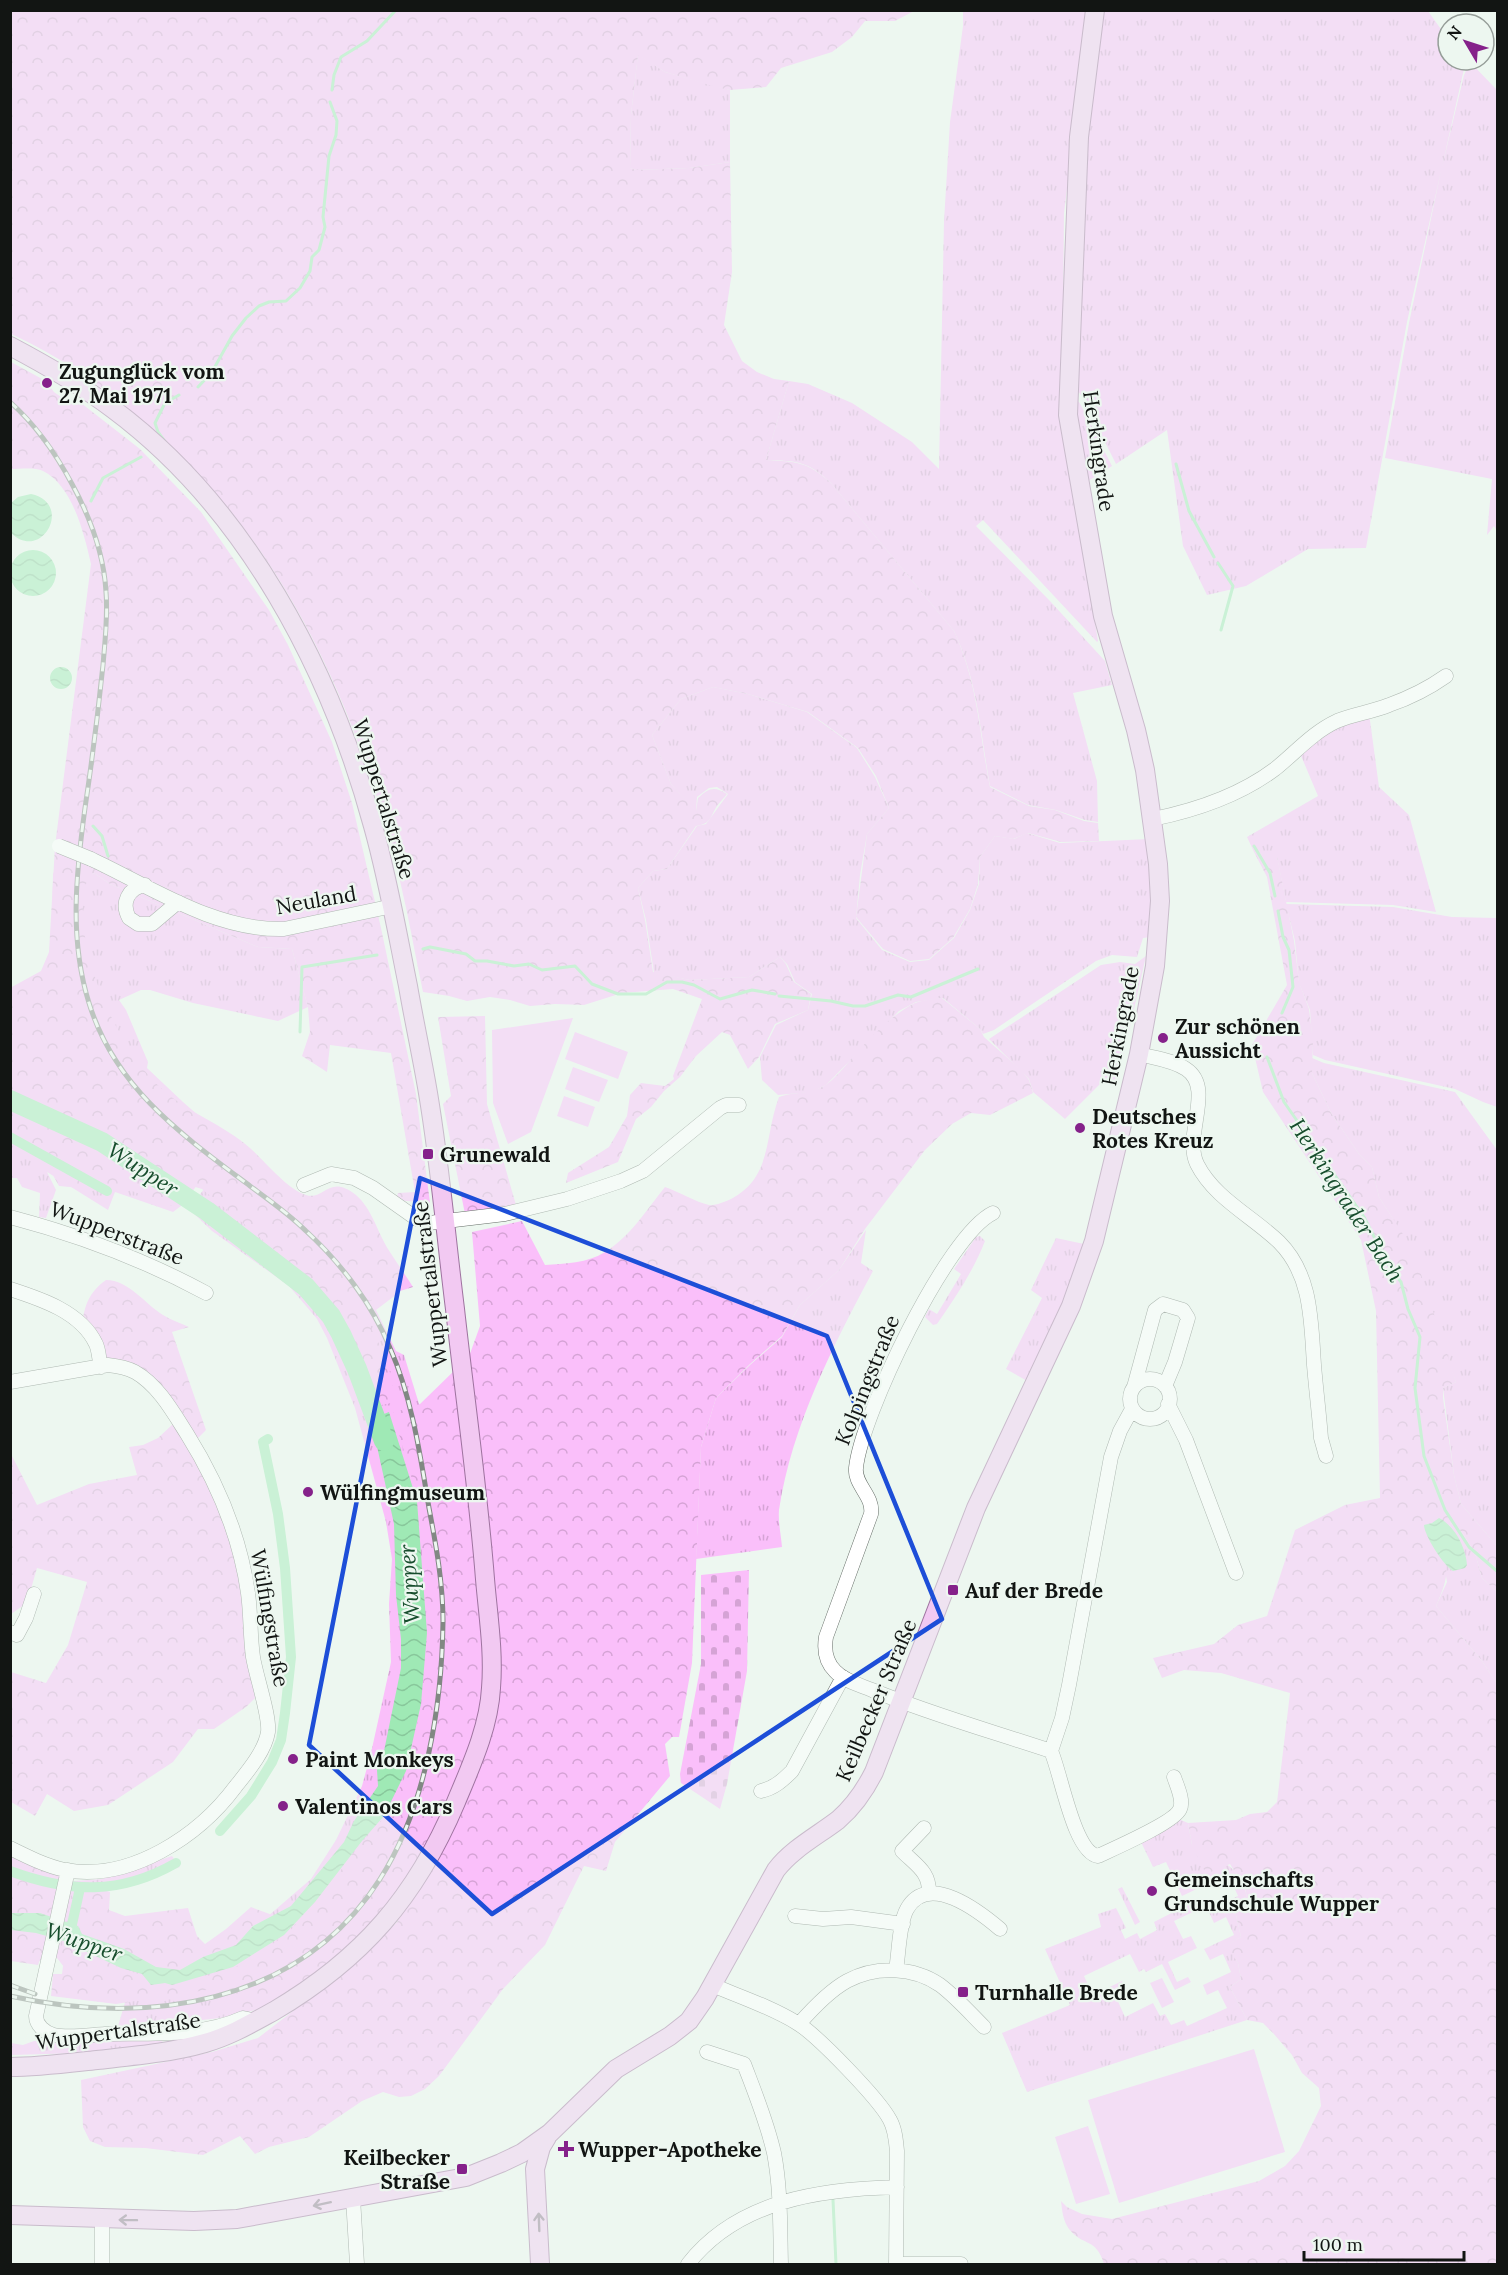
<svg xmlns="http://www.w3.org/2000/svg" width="1508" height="2275" viewBox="0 0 1508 2275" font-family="Lora,serif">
	<defs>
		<pattern id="grass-tufts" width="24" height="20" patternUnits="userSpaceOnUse" patternTransform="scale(1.5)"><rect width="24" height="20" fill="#fabffa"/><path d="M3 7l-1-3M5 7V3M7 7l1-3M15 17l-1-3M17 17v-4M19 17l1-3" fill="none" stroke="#d5a3d5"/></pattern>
		<pattern id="forest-crowns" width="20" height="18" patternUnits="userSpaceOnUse" patternTransform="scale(1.5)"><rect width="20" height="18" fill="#fabffa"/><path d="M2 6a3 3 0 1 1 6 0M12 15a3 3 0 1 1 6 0" fill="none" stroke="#d5a3d5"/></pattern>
		<pattern id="cemetery-stones" width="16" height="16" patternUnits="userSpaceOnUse" patternTransform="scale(1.5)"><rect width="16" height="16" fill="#fabffa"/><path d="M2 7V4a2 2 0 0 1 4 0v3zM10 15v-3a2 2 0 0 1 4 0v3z" fill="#d5a3d5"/></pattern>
		<pattern id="water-waves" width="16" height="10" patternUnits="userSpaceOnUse" patternTransform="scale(1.5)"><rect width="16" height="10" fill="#9fe9b5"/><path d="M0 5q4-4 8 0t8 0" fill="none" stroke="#88c79b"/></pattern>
	</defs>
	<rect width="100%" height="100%" fill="#edf7f0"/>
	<path fill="url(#grass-tufts)" d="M963,11h126l-25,202 -2,207 36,221 -1,1 -114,-122 -7,6 74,75 55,60 7,24 -39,8 24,88 1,41 -13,-2 -29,-10 -28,-5 -38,-19c-10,-55 -12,-104 -36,-155l-124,-149c-23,-21 -33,-21 -64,-22l23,-79 19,3 44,19 60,39 27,27 5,-248 6,-99 13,-96z
		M1100,11h328l20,28v21h18l-24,107 22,-92 6,-13 27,28v441l-3,-5 -7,9 5,-56 -107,-21 24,-135 32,-152 -34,151 -41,226 -58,1 -62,37 -39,9 -24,-49 -16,-116 -51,34 -33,-66 -10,-14 7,-177z
		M638,54l27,18 65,18v72l-41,6 -53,2 -6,-2 1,-53z
		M1074,401l5,1 5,9 28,55 -27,17z
		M713,687l35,7 59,18 50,36 18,29 14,31 -22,26 -7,41 -4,43 26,32 28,12 19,-2 25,-22 16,-28 9,-26 1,-27 15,-21 19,3 13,-6 33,10 89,-4 4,44 -3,54 -7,1 -6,19 -25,-2 -16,6 -102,69 -11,4 -3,-5 -37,-31 -27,4 -17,9 -73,74 -14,7 -34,3 -16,-15 -2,-23 16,-32 32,-15 4,-16 -17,-12 -8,-18 -7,-7 -31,20 -59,3 -36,-7 -8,-53 -8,-32 15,-17 14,-2 30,-43 9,-2 22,-30 -11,-7 -8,1 -12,9 -1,15 -25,-28 -19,-49 29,-36z
		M1369,713l10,74 30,28 27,97 -43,-7 -107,-3 -9,-45 -23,-5 -7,-15 71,-41 -19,-45 22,-19z
		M59,861l33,14 2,-2 16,11 148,63 34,2 16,58 -30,14 -85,-18 -43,-13h-9l-22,10 7,10 22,52 -1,6 36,34 196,172 18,20 -21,16 20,41 8,4 16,52 60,290 -211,309 -39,11 -66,7 -46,2 9,-30 -60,-25 -10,-13 -12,-1 -10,7 -24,-4v-102l50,24 41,-3 70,-23 8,11 -79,27 -17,1 75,59 71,-12 30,-19 51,-44 25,-39 26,-54 9,-33 20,-91 -2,-58 3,-45 -6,-37 -31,-114 -28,-70 -10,-19 -28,-33 -77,-55 -23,-22 15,-20 -6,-5 -17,22 -8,6 -58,-20 -7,18 -61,-38 9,18 -10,28 -7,-1 1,-24 -18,-6 -5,-9h-6v-189l39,20 3,-135z
		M1286,904l107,3 59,10 45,1v189l-14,-5 -28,-13 -130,-29 -12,-5 -3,-45 -11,-27 -4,-42z
		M1146,956l-29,128h-17l-35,35 -32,-27 -4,-13 -40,-40 112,-74 19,-3 15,2z
		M1312,1058l12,5 131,29 42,58v396l-36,-42 -7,-29 -11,-87 13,-6 -63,-163 -14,-22 -7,-30 -13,-13 -28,-41 -19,-40z
		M866,1230l-5,33 12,8c-40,75 -81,154 -94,239 -1,12 2,25 3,37l-86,12 5,-112 15,-49 35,-34 31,-27 18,-32 39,-35z
		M980,1236l5,5c-11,29 -30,57 -48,83l-4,1 -8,-8 4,-8 8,5 24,-40 -7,-5 22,-32z
		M1056,1238l28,6 -16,55 -39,83 -23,-13 36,-71 -11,-8z
		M1451,1523l11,9 13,21 7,25 15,14v92l-15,-23 -46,-55 11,-24 -7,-42z
		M1169,1820h12l7,3 4,22c25,13 50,21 55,53l-13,8 7,31 -13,8 10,18 3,16 -11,8 17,33 -220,72 -25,-59 68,-28 -25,-56 56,-22 -3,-13 18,-6 10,20 -5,2 4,9 12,-6 3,6 17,-9 -3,-8 41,-21 4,8 -25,12 9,18 8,-3 6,12 -29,14 9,20 11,-5 3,5 -16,8 -13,-26 -16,8 -2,-3 -5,3 -9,-18 -46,22 9,19 29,-14 5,10 -11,6 9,20 28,-14 7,13 5,-2 6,11 13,-5 3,6 40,-18 -9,-18 -11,5 -4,-10 28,-13 -8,-18 -13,6 -6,-11 30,-14 -8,-18 -12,6 -6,-13 30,-14 -10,-22 -46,22 -16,-34 -13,5 -12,-25z
		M1122,1887l18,35 -5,3 -17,-36z
		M165,2038l-6,8 -38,6 -110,3v-12l12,2 11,-4z"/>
	<path fill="url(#forest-crowns)" d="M11,10l903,1 -19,10h-30l-13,16 -20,15 -51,16 -15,19 -36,3 -14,-3 -51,-15 -27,-17 -7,60 -1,53 6,2 53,-2 41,-6 2,110 -8,53 18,36 15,11 17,7 15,2 -23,79c31,2 40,1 64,22l124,149c24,52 25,101 36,156l39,19 26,4 29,11 14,2 1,18 -38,1 -33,-9 -15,6 -18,-3 -15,21 -2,27 -8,25 -17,29 -24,21 -19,2 -27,-12 -27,-32 11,-83 22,-26 -13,-32 -18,-28 -50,-36 -60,-18 -35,-7 -32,12 -29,36 19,49 25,27 2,-13c11,-10 16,-12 29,-4 -3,4 -7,8 -10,12 -7,11 -6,18 -21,20l-29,43 -14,2 -15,17 7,32 8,52 37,8 59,-3 31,-20 6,7 8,18 17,12 -3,16 -33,14 -16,33 -11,12 -18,-34 -8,-3 -26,24 -16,21 -16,14 -13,16 -15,12 -18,43 -52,21 2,-10 41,-26 18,-31 3,-21 11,-12 24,3 9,-7 -1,-3 29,-77 -29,-10 -51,4 -38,12 -29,-1 -25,2 -20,-6 -20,-3 -23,4 -18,-5 -26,-4c-8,-37 -14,-74 -23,-111 -42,-174 -118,-343 -257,-460 -39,-33 -86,-67 -132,-87z
		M11,362l33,18 2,5 2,-1 6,8 17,12 3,-1 3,2 4,-2 59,46 61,63 68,98 19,35 44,97 20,61 29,125 35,166 14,109 -34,-3 2,-7 17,-1 -24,-139 -61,-8 -3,27 -25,-16 8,-24 -2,-25 -16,-58 -34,-2 -148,-63 -16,-11c-3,3 -6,7 -8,11 -3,5 -2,12 -3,18 -4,58 36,149 80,188 26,23 61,35 87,58 15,13 37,41 56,47 18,6 23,-22 50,0 16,14 21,36 32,54 8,13 17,25 25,38l-55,17c14,28 41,66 33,99l-14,3c-8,-24 -15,-52 -29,-73 -37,-59 -93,-99 -146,-144l-17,-5 -14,22 -52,-20 -28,3 -32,-3 -15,-27 -33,-18 -1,-153 31,-17 8,-19 6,-106 36,-282c-7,-30 -18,-78 -48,-93 -8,-4 -23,-2 -32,-2z
		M1254,852l23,4 17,85 5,41 10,27 4,32 -1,32 19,40 28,41 13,13 7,30 29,45 10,23 38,117 -13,6v10l11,77 7,29 36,42v46l-15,-14 -7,-25 -13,-21 -11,-9 -11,17c9,31 9,36 -4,66l46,55 15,23v580h-393c-8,-27 -21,-17 -35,-35 -6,-8 -7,-19 -8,-28l6,6 15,7 30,5 147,-38 26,-15 14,-15 22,-45 -2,-18 -17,-15 -10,-18 -19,-22 -10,-10 -16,-3 -17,-33 11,-8 -3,-16 -11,-18 14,-8 -7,-31 13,-8 -2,-10 -15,-24 -24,10 -14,-29 -4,-22 48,-3 14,-6 17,-2 10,-10 13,-109 -69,-20 -37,-3 -22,8 -9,-20 61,-14 24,-19 29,-9 28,-86 50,-25 35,-7 -4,-187 -15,-71 -98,-148 -11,-47 35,-60 -20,-108z
		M942,998l38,31 4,8 37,33 8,10 4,13 -43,22 -19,-2 -19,11 -27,26 -60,79 -26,41 -39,35 -18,31 -32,28 -34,34 -15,49 -9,216 -13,74h-7l-7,7 5,32 -55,66 -9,29 -22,-5 -39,79 -42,44 -64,87 -14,13 -14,7 -12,1 -16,-5 -21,9 -53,36 -40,10 -14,7 -15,-18 -37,19 -58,-7 -40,-1 -15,-6 -7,-14 -2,-47 131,-28 46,-14 100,-77 39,-39 49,-83 44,-118 -23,-359 13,-36 -8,-94 50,-11 23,44c19,-1 43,-2 60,-13 25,-15 42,-43 60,-65 14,5 31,15 44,18 5,1 16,-3 22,-6 42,-22 33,-63 48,-102 16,-6 32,-2 48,-13 12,-9 21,-22 31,-33 16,-17 36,-38 57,-48 8,-3 18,-4 27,-5z
		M485,1016l2,88 29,101 -51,9 -22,-110 8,-8 -13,-79z
		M106,1280c23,0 39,24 57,35 8,5 18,8 26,12l-17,5 34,98 -10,10 39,117 12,56 8,85 -9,9 -32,22h-16l-25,33 -65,43 -34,6 -27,-17 -12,22 -24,-14v-130l35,11 22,-38 19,-63 -50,-14 -10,35 -16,11 -1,-162 27,53 52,-21 48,-9 -8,-28 14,-2 15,-7 15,-14 -21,-38 -43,-21 -27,-39c2,-20 7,-34 24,-46z
		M457,1368l30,312 -13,59 -58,128 -56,73 -91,66 -38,9 -18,-26 -97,15 -65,-8 2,-22h9l2,-16 -5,-2 5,-14 27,11 29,15 22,7 8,10 39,-3 45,-14 51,-32 31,-33 47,-62 22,-24 22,-44 14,-68 7,-72 -10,-133 -25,-87 27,-9z
		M10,1853l52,20 -9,44 -13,-4h-29z
		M72,1890l38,2 -1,18 16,6 63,-8 9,28 8,8 21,-15 25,-22 24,9 -22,10 -17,19 -18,5 -38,20 -33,-7 -23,-14 -42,-16 -4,-8 -13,-4z
		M10,1930l38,7 -10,28 -27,-4z"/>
	<path fill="url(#cemetery-stones)" d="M749,1570l-2,101 -20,113 -7,25 -39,-26 -1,-9 21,-110v-89z"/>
	<path fill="#fabffa" d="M573,1018l-42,114 -23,12 -15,-41 -1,-73z
		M575,1032l53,20 -10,27 -53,-20z
		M573,1067l35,13 -9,22 -34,-13z
		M564,1096l31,11 -7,20 -31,-11z
		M1162,1978l12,24 -12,6 -12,-25z
		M1254,2049l31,103 -166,51 -31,-103z
		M1088,2126l22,68 -34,10 -21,-67z"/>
	<path fill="url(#water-waves)" d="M31,494c43,9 11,69 -20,39v-30l7,-6z
		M10 573a23 23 0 1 1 46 0a23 23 0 1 1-46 0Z
		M50 678a11 11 0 1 1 22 0a11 11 0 1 1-22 0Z
		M389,1412l28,89 10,132 -6,71 -15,67 -22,45 -22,25 -47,61 -31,33 -51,32 -61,18 -7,-2 -14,2 -9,-11 -21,-6 -57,-27 -28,-8 -25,-3 -1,-17h30l38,13 4,8 42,15 32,18 24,3 23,-13 33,-12 17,-19 38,-20 53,-64 10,-21 24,-35 -1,-16 7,-19 17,-83v-29l-5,-44 -2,-71 -23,-105z
		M1439,1518c16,8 27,30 28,47l-2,3 -12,3c-9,-5 -29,-36 -29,-46l8,-2z"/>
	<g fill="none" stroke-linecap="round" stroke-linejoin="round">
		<path stroke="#9fe9b5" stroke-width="3" d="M332,90l2,-15 7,-18 26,-16 29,-31
			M198,387l14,-15 20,-36 14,-18 13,-12 10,-4 17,-1 14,-13 10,-17 2,-14 7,-7 6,-23 -2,-10 6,-61 7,-21 1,-14 -7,-19
			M166,443l-8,-11 -3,-9 10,-20 14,-8
			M1176,464l13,47 25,46
			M91,501l12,-23 38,-21
			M1218,563l15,23 -12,44
			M93,826l9,10 6,20
			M1254,846l16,27 5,23
			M1278,911l5,26 6,13 4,37 -11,26
			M423,949l7,-2 36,7 9,7h12l27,5 15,-2 13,6 33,-4 17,18 26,10h28l21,-12h15l12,3 26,14 32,-9 23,4
			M779,996l52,5 22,5h12l33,-11 13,2 67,-28
			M300,1032l2,-65 75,-12
			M1267,1057l17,45 80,115 26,51 11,14 7,27 12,28 -5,51 9,68 21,54 24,37 29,25
			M833,2200l3,64"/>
		<path stroke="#9fe9b5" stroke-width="10" d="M10,1137l97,54
			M220,1831l31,-35 21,-34 9,-22 4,-27 6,-56 -6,-89 -7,-54 -15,-72 5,-3
			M10,1871c60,22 110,24 166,-8
			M69,1938l11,-50"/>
		<path stroke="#9fe9b5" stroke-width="20" d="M10,1100l92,42 105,69 99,76 25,29 10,18 16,35 27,72"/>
		<g stroke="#666e68" stroke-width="15">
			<path id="minor" d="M1153,819c44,-9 86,-23 122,-50 20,-16 38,-37 62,-48 17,-7 35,-9 52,-16 20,-7 40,-17 57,-29
				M91,859c60,28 124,72 193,70l109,-23
				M145,885c-17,3 -24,18 -16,33l9,6h14l26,-22
				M1139,1054c15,4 34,6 47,15 29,19 -3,66 11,95 17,34 55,52 82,78 33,33 32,79 35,123 2,24 5,48 7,73l5,18
				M304,1185l27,-11 23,4 19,10 44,31 12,4 76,-9 62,-15 54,-18 22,-10 77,-63 6,-3h13
				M993,1213c-46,22 -132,203 -137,255 -2,17 18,28 15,46l-45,123c-2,12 0,25 9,34 9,10 25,14 37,19 58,24 119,41 179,61 10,22 23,102 47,105 15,-7 77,-34 82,-47 4,-9 -3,-23 -6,-32
				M10,1217c68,18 135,43 196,76
				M10,1289c31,10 71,23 86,55 3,6 3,16 5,23
				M1130 1399a20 20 0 1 1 40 0a20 20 0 1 1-40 0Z
				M10,1382l98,-17c10,1 19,3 27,7 23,13 38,40 52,62 30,48 53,102 61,159 3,21 2,43 5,64 3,19 17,59 15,75 -3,19 -20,39 -32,54 -37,50 -106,96 -171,84 -19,-4 -37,-13 -55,-22
				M1134,1387l21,-77 8,-6 20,6 5,8 -13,44 -10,24
				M1168,1404l18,36 50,133
				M10,1632l7,3 9,-17 8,-24
				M1051,1751l11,-33 7,-33 42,-228 9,-26 12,-22
				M761,1791c13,-3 21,-10 31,-20l51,-94
				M924,1828l-22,23c15,15 28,21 27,43
				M68,1870l-32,146c0,9 9,17 18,19 15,3 35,0 51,-1 45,-1 96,3 138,-16l5,1 4,4
				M795,1916l28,3 28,-2 52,7
				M896,1970c3,-17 3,-47 11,-61 21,-38 73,3 93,20
				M712,1985c29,12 59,22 85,38 20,12 82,76 93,97 5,9 6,20 7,31l-1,113
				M799,2024c14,-16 30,-33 48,-43 29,-16 67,-14 93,4 16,12 30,28 44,42
				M707,2052l37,12c11,29 23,58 30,89 7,36 6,75 7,111
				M353,2198l4,66
				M102,2219v45
				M688,2264c50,-64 133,-75 209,-77
				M896,2264h65"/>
		</g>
		<g stroke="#9e739f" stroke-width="20">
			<path id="major" d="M10,346c36,19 71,39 103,63 133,99 217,259 260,417 15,53 24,106 35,160 6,35 14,71 20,107 12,71 18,144 27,216 10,90 23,180 30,270 3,36 9,73 6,109 -2,39 -20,78 -35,114 -40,95 -94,157 -182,209 -22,12 -44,25 -69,32 -35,10 -72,13 -108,17 -28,3 -58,7 -87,7
				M10,2215l184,6 43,-2 229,-42 35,-14 21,-10 28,-20 66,-64 54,-33 19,-15 16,-23 71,-128c16,-21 41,-34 62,-50 15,-13 27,-30 36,-48l102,-264 95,-202 23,-65 45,-187 16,-88 5,-65 -2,-37 -13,-94 -9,-40 -33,-114 -35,-201 11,-278 16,-127
				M540,2264l-5,-95 6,-22 6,-10"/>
		</g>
		<use href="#minor" stroke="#fff" stroke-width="14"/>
		<use href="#major" stroke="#f2c9f2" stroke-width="18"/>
		<g stroke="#818883" stroke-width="5">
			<path id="rail" d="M10,402c27,24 46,52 62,82 18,33 32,71 34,108 2,24 -1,49 -3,73 -5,48 -11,96 -18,143 -9,66 -16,131 4,195 26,85 93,132 161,183 19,14 39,28 56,45 35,32 66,73 84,117 22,50 30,106 39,160 7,37 14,75 14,113 -1,85 -17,186 -63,258 -81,127 -234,147 -370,117
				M10,1985l25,9"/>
		</g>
		<use href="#rail" stroke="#edf7f0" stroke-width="3" stroke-dasharray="9" stroke-linecap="butt"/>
		<g stroke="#666e68" stroke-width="15" stroke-linecap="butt">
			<path id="minor-bridge" d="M59,846l32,13"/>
		</g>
		<use href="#minor-bridge" stroke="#fff" stroke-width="14"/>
	</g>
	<defs><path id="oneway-shaft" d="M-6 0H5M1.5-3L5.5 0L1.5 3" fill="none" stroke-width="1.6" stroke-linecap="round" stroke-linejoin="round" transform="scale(1.5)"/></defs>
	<g stroke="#8d788e">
		<use href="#oneway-shaft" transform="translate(322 2204) rotate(168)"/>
		<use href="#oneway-shaft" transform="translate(128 2220) rotate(-179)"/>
		<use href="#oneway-shaft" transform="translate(539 2222) rotate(-92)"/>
	</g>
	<path d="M0 0H1508V2275H0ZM420,1178l407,158 115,283 -450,295 -183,-169z" fill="#edf7f0" fill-opacity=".55" fill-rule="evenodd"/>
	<path fill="none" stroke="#1d4ed8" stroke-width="4.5" stroke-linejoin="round" d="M420,1178l407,158 115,283 -450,295 -183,-169z"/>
	<g fill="#85218a" stroke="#edf7f0" stroke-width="2">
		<circle cx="47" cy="383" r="6"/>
		<circle cx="1163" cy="1038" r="6"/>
		<circle cx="1080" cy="1128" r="6"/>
		<rect x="422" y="1148" width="12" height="12" rx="3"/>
		<circle cx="308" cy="1492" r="6"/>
		<rect x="947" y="1584" width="12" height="12" rx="3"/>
		<circle cx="293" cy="1759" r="6"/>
		<circle cx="283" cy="1806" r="6"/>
		<circle cx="1152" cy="1891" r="6"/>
		<rect x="957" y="1986" width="12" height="12" rx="3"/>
		<path d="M563 2140h6v6h6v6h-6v6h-6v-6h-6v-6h6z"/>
		<rect x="456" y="2163" width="12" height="12" rx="3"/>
	</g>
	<g text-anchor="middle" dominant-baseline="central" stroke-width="4.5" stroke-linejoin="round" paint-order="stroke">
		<g font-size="21" font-weight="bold" fill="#121513" stroke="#edf7f0" text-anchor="start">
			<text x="59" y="371">Zugunglück vom<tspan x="59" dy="24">27. Mai 1971</tspan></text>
			<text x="1175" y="1026">Zur schönen<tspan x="1175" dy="24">Aussicht</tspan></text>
			<text x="1092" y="1116">Deutsches<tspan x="1092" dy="24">Rotes Kreuz</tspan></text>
			<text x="440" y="1154">Grunewald</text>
			<text x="320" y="1492">Wülfingmuseum</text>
			<text x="965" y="1590">Auf der Brede</text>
			<text x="305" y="1759">Paint Monkeys</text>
			<text x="295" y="1806">Valentinos Cars</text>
			<text x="1164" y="1879">Gemeinschafts<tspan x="1164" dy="24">Grundschule Wupper</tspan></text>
			<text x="975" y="1992">Turnhalle Brede</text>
			<text x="578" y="2149">Wupper-Apotheke</text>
			<text x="450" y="2157" text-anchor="end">Keilbecker<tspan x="450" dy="24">Straße</tspan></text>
		</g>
		<g font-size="21" fill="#121513" stroke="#edf7f0">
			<text transform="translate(1099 451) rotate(82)">Herkingrade</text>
			<text transform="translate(384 799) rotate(73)">Wuppertalstraße</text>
			<text transform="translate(316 900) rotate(-10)">Neuland</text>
			<text transform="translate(1120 1026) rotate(-79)">Herkingrade</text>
			<text transform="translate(117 1233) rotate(21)">Wupperstraße</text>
			<text transform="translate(430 1284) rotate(-97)">Wuppertalstraße</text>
			<text transform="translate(867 1380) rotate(-68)">Kolpingstraße</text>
			<text transform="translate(270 1618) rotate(80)">Wülfingstraße</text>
			<text transform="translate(876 1700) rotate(-67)">Keilbecker Straße</text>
			<text transform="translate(118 2031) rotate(-8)">Wuppertalstraße</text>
		</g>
		<g font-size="22" font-style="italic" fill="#164d2c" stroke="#edf7f0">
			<text transform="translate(143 1169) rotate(33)">Wupper</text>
			<text transform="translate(1347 1200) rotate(57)">Herkingrader Bach</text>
			<text transform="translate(409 1584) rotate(-94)">Wupper</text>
			<text transform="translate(84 1942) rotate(19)">Wupper</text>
		</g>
	</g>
	<rect width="1508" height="2275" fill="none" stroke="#121513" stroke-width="24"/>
	<g transform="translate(1466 42) rotate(309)"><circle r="28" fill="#edf7f0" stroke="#959d98" stroke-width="1.5"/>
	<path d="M0-4.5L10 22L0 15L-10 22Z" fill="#85218a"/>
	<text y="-9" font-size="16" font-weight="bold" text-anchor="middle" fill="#121513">N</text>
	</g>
	<path d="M1304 2251v9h160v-9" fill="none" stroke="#121513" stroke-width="3"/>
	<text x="1313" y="2251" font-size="18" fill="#121513" stroke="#edf7f0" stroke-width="4.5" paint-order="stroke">100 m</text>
</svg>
